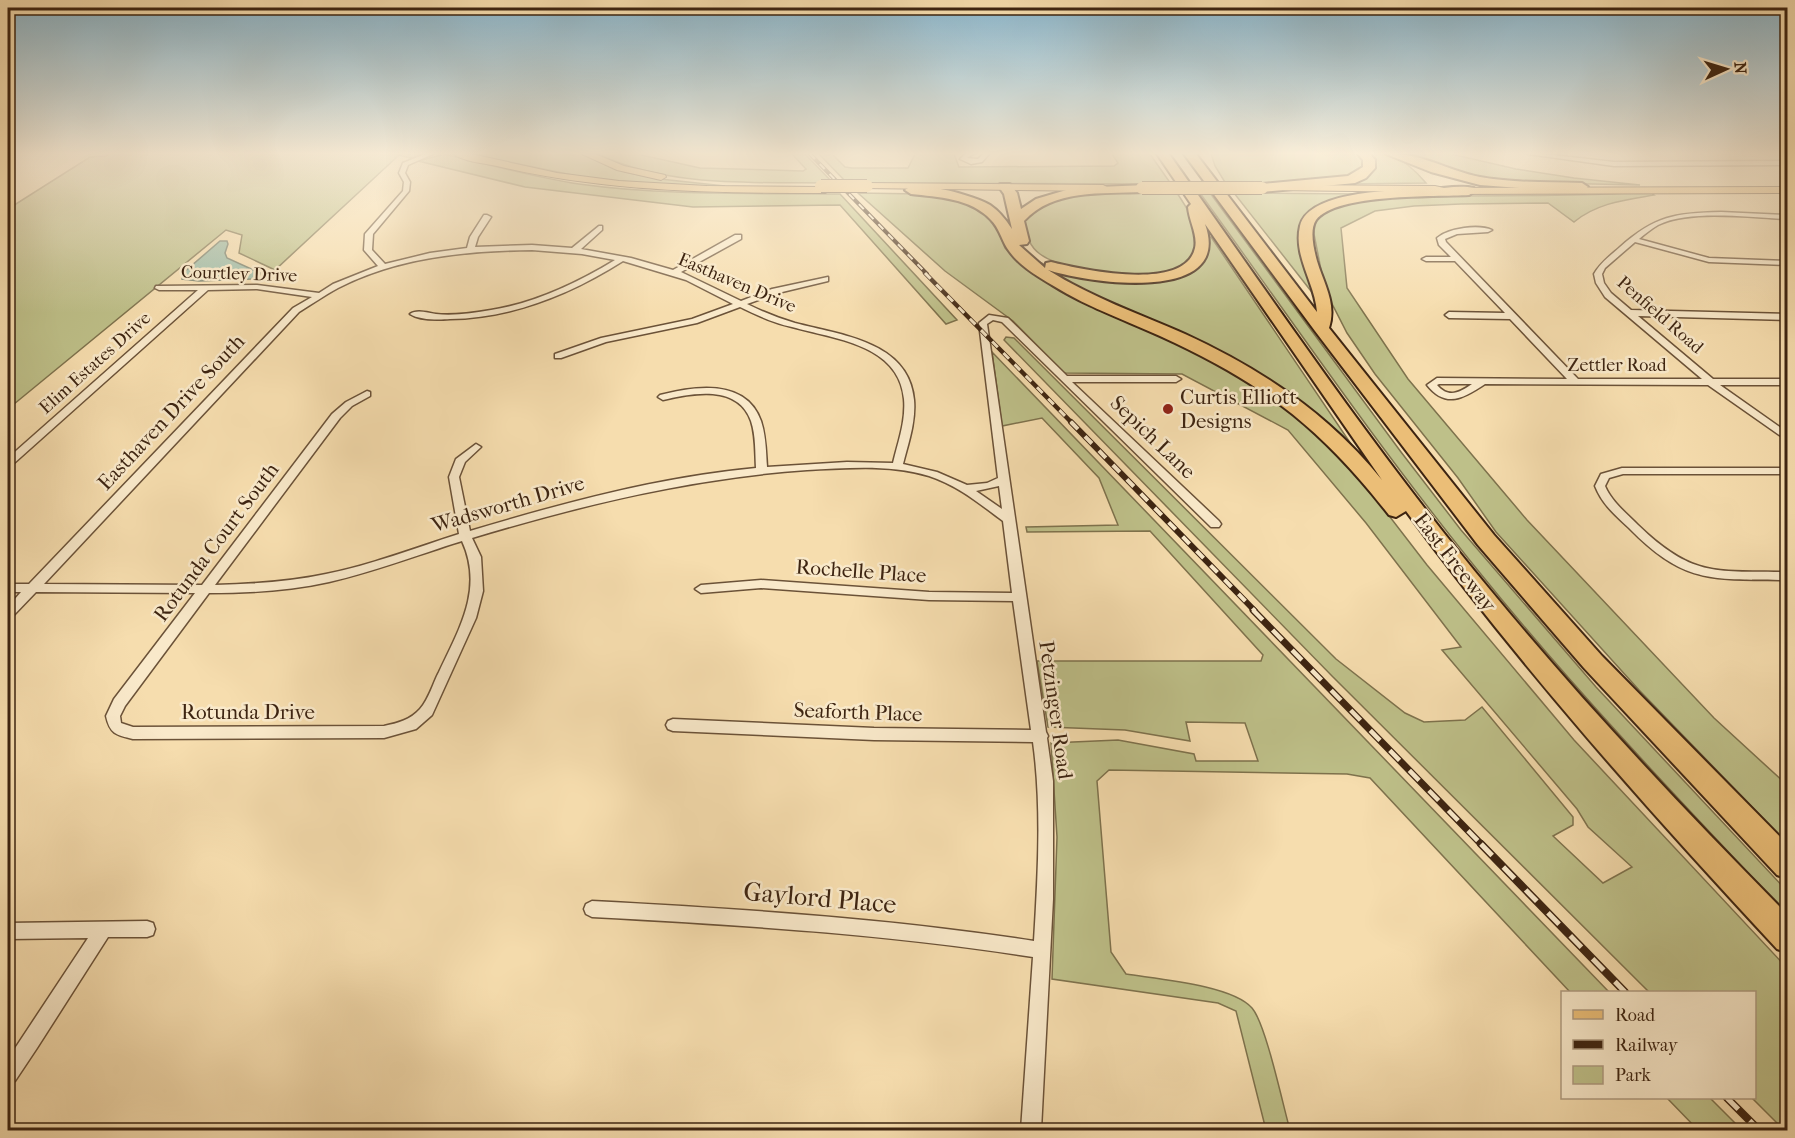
<svg xmlns="http://www.w3.org/2000/svg" width="1795" height="1138" viewBox="0 0 1795 1138" font-family="'IM FELL French Canon',serif">
	<rect width="100%" height="100%" fill="#f6ddae"/>
	<filter id="stains"><feTurbulence type="fractalNoise" baseFrequency=".00333" numOctaves="4"/><feColorMatrix values="0 0 0 0 .2 0 0 0 0 .09 0 0 0 0 .02 0 0 0 .5 -.17"/></filter>
	<radialGradient id="worn" r=".72"><stop offset=".6" stop-color="#630" stop-opacity="0"/><stop offset="1" stop-color="#630" stop-opacity=".3"/></radialGradient>
	<path fill="#bec089" stroke="#7e724d" stroke-width="1.5" d="M110,154h314l-14,4 -11,-3 -124,115 -36,-17 3,-18 -16,-5 -218,179v-200l82,-52 16,-1z
		M445,154c45,11 89,23 134,30 86,12 175,9 261,10l117,126 -11,4 -106,-119 -147,2 -168,-20 -107,-26z
		M471,154h111l43,18 35,7 65,7 -61,-1 -77,-7z
		M598,154h39l63,14 103,3 3,-2 -14,-15h13l28,29c-78,-1 -164,5 -235,-29z
		M819,154h13l13,13 7,1h56l7,-14h39l5,13 155,-1 4,-3 -6,-9h38l21,30 -324,-1z
		M1211,154h148l6,13 -11,9 -85,8h-43l-11,-18z
		M1368,154c6,0 13,-2 19,0 14,3 30,18 39,29l-83,1 30,-13c3,-7 0,-12 -5,-17z
		M1400,154h51l65,15 58,9 66,7 -135,-3 -52,-9z
		M858,193l63,1 31,4 23,7 19,15 11,28 21,20 138,66 107,58 82,77 74,96 147,175 213,228v162h-3l-32,-32h2v-106h-105l-317,-316 -328,-336 2,-3 8,1 322,321 69,54 19,9 41,-2 17,-13 91,110v8l-20,11 50,47 29,-16 -44,-40 -11,-18 -135,-159 19,-3 -95,-124 -78,-93 -106,-56 -118,-1 -51,-52 -68,-50z
		M1177,193c8,12 20,30 21,46 1,56 -131,36 -158,15 -11,-8 -13,-18 -16,-31 4,-8 16,-18 24,-21 29,-12 97,-9 129,-9z
		M1200,193h10l191,259 60,78 135,157 191,204v23c-105,-111 -211,-222 -307,-341 -99,-122 -188,-252 -280,-380z
		M1234,193l134,1 -57,20 3,78 -3,-1z
		M1627,193h24l3,2c-29,5 -57,8 -80,27l-26,-19 -87,1 -47,2 -39,5 -34,17 6,60 61,91 119,141 187,198 73,67v58l-148,-153 -143,-158 -38,-54 -83,-104 -28,-41 -22,-43 -11,-56c0,-12 5,-19 16,-25 31,-16 75,-12 109,-13 63,-1 126,1 188,-3z
		M1207,237h4l140,207h-3l-42,-39 -50,-33 -192,-92 -15,-8 -15,-13c27,16 68,26 99,23 22,-3 46,-13 67,-20l8,-12z
		M992,352l617,640h-39l-200,-214 -23,-4 -238,-4 -12,11 14,171 15,22c31,5 106,11 126,34 14,16 31,98 38,122h-24l-30,-119 -18,-8 -166,-24 5,-142 -6,-94 67,-3 76,14 2,7h62l-13,-38 -59,-1 4,19 -65,-11 -77,-3 -11,-66h224l2,-6 -113,-124 -123,1 -1,-5 92,-2 -19,-47 -57,-60 -40,8z
		M1667,1098h43l32,32h-44z"/>
	<path fill="#9dbca8" stroke="#777f6c" stroke-width="1.5" d="M220,241h7l1,3 -3,9 2,5 33,15 -1,4 -8,2 -52,2 -17,-2 1,-6z"/>
	<g fill="none" stroke-linecap="round" stroke-linejoin="round">
		<g stroke="#6b5238" stroke-width="3">
			<path id="minor" d="M425,154h8l-25,11 -3,8 5,9 -1,9 -36,43 -1,16 13,14 45,-11 37,-5 3,-11 14,-22h3l4,2 -13,20 -3,10 57,-2 40,3 27,-22h3v4l-21,19 50,9 42,12 62,-35h6v4l-60,33 60,29 31,-12 56,-12v4l-50,12 -31,11c16,8 31,14 48,19 45,12 114,18 119,77 2,22 -6,44 -11,64l34,8 30,13 20,-2 11,-5 -19,-155 10,-8 19,3 59,58h109l5,3 -5,3h-104l147,139 2,3 -2,3h-8l-209,-205 -9,-2 -6,4 59,408 2,4 -1,2 6,43v118l-12,231h-20l12,-173c-146,-23 -293,-32 -441,-40l-6,-3 -2,-5 2,-5 6,-3c148,8 295,17 442,40 4,-66 8,-134 -1,-199l-159,-2 -201,-9 -5,-2 -2,-4 2,-4 5,-2 201,9 157,2 -18,-129 -84,-1 -168,-12 -60,5 -6,-4 6,-4 60,-5 168,12 83,1 -9,-72c-23,-17 -46,-36 -74,-45 -39,-12 -82,-8 -122,-6 -115,8 -225,35 -335,68l9,19 2,34 -7,27 -44,97 -16,14 -32,9 -251,1c-17,-4 -23,-5 -27,-23l8,-17 81,-106 -159,-1 -24,25 -4,1v-11l13,-15h-13v-8h21l264,-276 19,-11 -55,-8 -49,1 -196,175 -4,1v-8l190,-168h-39l-4,-2 1,-2 101,-1 62,8 14,-9 45,-18 -14,-16 1,-16 38,-43 1,-9 -5,-9 4,-10zM532,250l50,4 33,6c-38,23 -80,43 -124,50 -18,3 -37,6 -55,4 -8,-1 -19,-5 -26,0 9,6 28,6 40,5 63,-1 121,-25 173,-58l63,19 47,24 -41,15 -91,19 -46,16v4h6l45,-16 91,-19 43,-16c17,8 33,16 52,20 42,12 107,17 112,72 2,22 -6,43 -11,64l-46,-1 -80,5c-1,-15 -1,-31 -6,-46 -15,-43 -67,-35 -101,-26l-2,2 5,3c29,-7 75,-16 88,21 5,15 4,32 5,47 -97,9 -193,35 -286,63l-11,-54 6,-15 16,-15 -5,-3 -20,15 -7,18 10,57c-44,14 -88,31 -133,40 -37,8 -74,10 -111,11l125,-167 12,-12 18,-10v-4l-3,-1 -21,11 -14,12 -130,171 -158,-1 255,-272c13,-8 26,-17 39,-24 60,-31 128,-37 194,-38zM999,486l3,23 -26,-18zM462,541c22,48 -3,88 -23,131 -6,11 -10,27 -19,37 -10,11 -22,14 -36,17l-251,1 -12,-4 -1,-7 5,-10 84,-113c40,0 80,-2 120,-11 45,-10 88,-27 133,-41z
				M965,154h8l-6,4 11,1 5,-5h6l-7,8 -11,2 -11,-5z
				M1528,154h16l70,8 174,-1v4l-174,1z
				M1721,212l67,3v4c-36,-1 -98,-10 -130,6 -7,4 -13,9 -19,14l70,19 79,3v4l-79,-3 -74,-20 -30,26 -3,6 2,9 7,10 20,17 157,4v6l-150,-4 75,63h75v6h-68l68,48v8l-80,-56 -223,-1c-21,14 -39,25 -58,1l10,-7 130,1 -57,-60 -61,-1 -4,-3 4,-3 56,1 -50,-52h-29l-4,-2 4,-2h25l-12,-12 -2,-7c11,-10 42,-14 55,-8l-4,2 -31,2 -12,5 1,3 132,137h124l-97,-82 -9,-14 -2,-9c6,-11 17,-19 26,-27 35,-31 55,-34 101,-35zM1439,384h33c-12,8 -23,15 -35,1z
				M1622,468h166v6h-165l-14,4 -4,8c7,16 21,27 33,39 55,53 78,46 150,47v8c-76,-1 -103,5 -159,-52 -14,-13 -27,-24 -34,-42l6,-12z
				M147,921l6,2 2,6 -2,6 -6,2h-39l-71,111 -22,33 -7,2v-24l80,-121 -80,1v-16z"/>
		</g>
		<g stroke="#3d2411" stroke-width="2">
			<path id="primary" d="M454,154h17l86,19 62,8 88,5 118,1 6,3 -6,3c-111,0 -220,-1 -328,-27 -13,-3 -33,-4 -43,-12z
				M582,154h13l29,12 41,9 1,2 -5,3 -44,-10z
				M867,183l236,2 6,3 -6,3 -240,-3 -2,-2z
				M1274,185l161,1 9,2 344,-1v6l-344,1 -9,-2 -165,-2 -2,-2z"/>
		</g>
		<g stroke="#3d2411" stroke-width="4">
			<path id="motorway" d="M1157,154h12c105,147 206,298 322,437 93,113 194,220 297,324v38l-11,-4c-131,-141 -257,-283 -371,-438l-10,6 -7,-2c-65,-83 -119,-127 -214,-172 -41,-20 -85,-34 -123,-58 -17,-10 -35,-21 -45,-37 -6,-10 -8,-20 -16,-28 -20,-22 -53,-23 -80,-26l-6,-4c11,-11 71,6 85,15 9,6 16,15 22,24l-8,-35 -5,-7 1,-3h10l7,9 4,16 15,-10 37,-11 74,-3 1,3 -6,4c-40,2 -89,-3 -118,29l5,20 -2,3 -8,1 26,23 1,-5 5,-1c29,7 134,31 144,-14 3,-13 -6,-27 -7,-41l3,-3zM1205,224l177,256c-53,-66 -121,-111 -197,-146 -46,-20 -94,-37 -137,-64 39,13 186,35 157,-46z
				M1184,154h12l121,158c-2,-29 -24,-56 -17,-86 9,-37 102,-36 132,-37 13,-1 29,-4 42,-1l1,3 -6,4c-34,2 -132,-2 -153,25 -7,10 -2,30 1,41 7,23 20,43 12,67l165,207 108,121 186,189v34l-11,-4 -193,-207 -106,-123 -163,-214z
				M1358,154h12l5,6v8l-9,10 -11,5 -93,9 -6,-4 6,-4 86,-8 15,-9v-7z
				M1386,154c31,-3 63,17 94,23 33,6 68,5 102,6l6,4 -6,4 -38,-1 -64,-5 -49,-13z"/>
		</g>
		<use href="#minor" fill="#f9e9ca" fill-rule="evenodd"/>
		<use href="#primary" fill="#ebbe77" fill-rule="evenodd"/>
		<use href="#motorway" fill="#ebbe77" fill-rule="evenodd"/>
		<g stroke="#3d2411" stroke-width="4">
			<path id="rail-far4" d="M810,154l117,120"/>
		</g>
		<g stroke="#3d2411" stroke-width="4.5">
			<path id="rail-far3" d="M925,273l148,151"/>
		</g>
		<g stroke="#3d2411" stroke-width="6">
			<path id="rail-far2" d="M1071,422l184,189"/>
		</g>
		<g stroke="#3d2411" stroke-width="7">
			<path id="rail-far1" d="M1253,610l230,236"/>
		</g>
		<g stroke="#3d2411" stroke-width="8">
			<path id="rail" d="M1481,844l144,148
				M1727,1098l32,32"/>
		</g>
		<use href="#rail-far4" stroke="#f9e9ca" stroke-width="2" stroke-dasharray="7" stroke-linecap="butt"/>
		<use href="#rail-far3" stroke="#f9e9ca" stroke-width="3" stroke-dasharray="8" stroke-linecap="butt"/>
		<use href="#rail-far2" stroke="#f9e9ca" stroke-width="4" stroke-dasharray="10" stroke-linecap="butt"/>
		<use href="#rail-far1" stroke="#f9e9ca" stroke-width="4.5" stroke-dasharray="14" stroke-linecap="butt"/>
		<use href="#rail" stroke="#f9e9ca" stroke-width="5" stroke-dasharray="16" stroke-linecap="butt"/>
		<g stroke="#3d2411" stroke-width="14" stroke-linecap="butt">
			<path id="primary-bridge" d="M821,186h46
				M1142,188h120"/>
		</g>
		<use href="#primary-bridge" stroke="#ebbe77" stroke-width="12"/>
	</g>
	<linearGradient id="sky" x2="0" y2="1"><stop stop-color="#8ab7ce"/><stop offset="0.49" stop-color="#fbf0db"/><stop offset="1" stop-color="#fbf0db" stop-opacity="0"/></linearGradient>
	<rect width="1795" height="313" fill="url(#sky)"/>
	<circle fill="#8f2418" stroke="#f9e9ca" stroke-width="2" cx="1168" cy="409" r="6"/>
	<g text-anchor="middle" dominant-baseline="central" stroke-width="5" stroke-linejoin="round" paint-order="stroke">
		<g font-size="18" fill="#3d2411" stroke="#f9e9ca">
			<text transform="translate(239 274) rotate(2)">Courtley Drive</text>
			<text transform="translate(737 283) rotate(23)">Easthaven Drive</text>
			<text transform="translate(1660 315) rotate(41)">Penfield Road</text>
			<text transform="translate(95 363) rotate(-42)">Elim Estates Drive</text>
			<text x="1617" y="365">Zettler Road</text>
		</g>
		<g font-size="21" fill="#3d2411" stroke="#f9e9ca" text-anchor="start">
			<text x="1180" y="397">Curtis Elliott<tspan x="1180" dy="24">Designs</tspan></text>
		</g>
		<g font-size="21" fill="#3d2411" stroke="#f9e9ca">
			<text transform="translate(171 412) rotate(-47)">Easthaven Drive South</text>
			<text transform="translate(1153 437) rotate(44)">Sepich Lane</text>
			<text transform="translate(508 504) rotate(-16)">Wadsworth Drive</text>
			<text transform="translate(216 542) rotate(-53)">Rotunda Court South</text>
			<text transform="translate(1455 562) rotate(52)">East Freeway</text>
			<text transform="translate(861 571) rotate(4)">Rochelle Place</text>
			<text transform="translate(1056 710) rotate(82)">Petzinger Road</text>
			<text x="248" y="712">Rotunda Drive</text>
			<text transform="translate(858 712) rotate(2)">Seaforth Place</text>
		</g>
		<g font-size="26" fill="#3d2411" stroke="#f9e9ca">
			<text transform="translate(820 898) rotate(5)">Gaylord Place</text>
		</g>
	</g>
	<rect width="1795" height="1138" fill="none" stroke="#f6ddae" stroke-width="30"/>
	<rect x="9" y="9" width="1777" height="1120" fill="none" stroke="#3d2411" stroke-width="3"/>
	<rect x="15" y="15" width="1765" height="1108" fill="none" stroke="#3d2411" stroke-width="1.5"/>
	<rect x="1561" y="991" width="195" height="108" fill="#f9e9ca" stroke="#ae9a80" stroke-width="1.5"/>
	<rect x="1573" y="1010" width="30" height="9" fill="#ebbe77" stroke="#ae9a80" stroke-width="1.5"/>
	<text x="1615" y="1021" font-size="18" fill="#3d2411">Road</text>
	<rect x="1573" y="1040" width="30" height="9" fill="#3d2411" stroke="#ae9a80" stroke-width="1.5"/>
	<text x="1615" y="1051" font-size="18" fill="#3d2411">Railway</text>
	<rect x="1573" y="1066" width="30" height="18" fill="#bec089" stroke="#ae9a80" stroke-width="1.5"/>
	<text x="1615" y="1081" font-size="18" fill="#3d2411">Park</text>
	<g transform="translate(1726 69) rotate(86)" stroke="#f9e9ca" stroke-width="4.5" paint-order="stroke">
	<path d="M0-4.5L10 22L0 15L-10 22Z" fill="#3d2411"/>
	<text y="-9" font-size="16" font-weight="bold" text-anchor="middle" fill="#3d2411">N</text>
	</g>
	<rect width="100%" height="100%" filter="url(#stains)"/>
	<rect width="100%" height="100%" fill="url(#worn)"/>
</svg>
